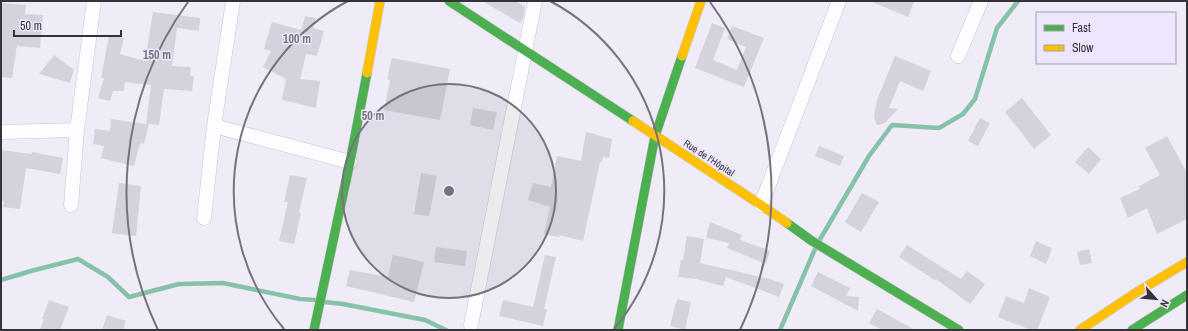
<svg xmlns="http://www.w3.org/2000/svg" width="1188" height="331" viewBox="0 0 1188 331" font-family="'Archivo Narrow',sans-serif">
	<rect width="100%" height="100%" fill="#efebf7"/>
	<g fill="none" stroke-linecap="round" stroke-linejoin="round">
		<path stroke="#85c2a9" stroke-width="4.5" d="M819,241l50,-85 23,-31 47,3 24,-14 12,-15 22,-71 21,-27
			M1,280l30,-9 47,-12 30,18 21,20 50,-13 44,-1 77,16 15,1
			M324,302l19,2 82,16 21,10
			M780,330l35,-81"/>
	</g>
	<path fill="#d5d2db" d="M482,1h34l9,6 -2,11 -3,5z
		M870,1h44l-6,16z
		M1,3l25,2 -1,9 18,1 -3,33 -23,-2 -5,32 -11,-1z
		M153,12l47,6 -1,13 -22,-3 -5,38 19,1 -1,9h4l-2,15 -28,-2 -5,36 -10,-1 -5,20 -4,-1 -6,23 -33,-8 3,-12 -11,-2 2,-15 15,2 1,-12 35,5 5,-39 -26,-3 -1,9h-11l-3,10 -12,-3 6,-20h-3l8,-43 15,3 -4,16 25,7z
		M305,16l11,2 -3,10 11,3 -7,25 -11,-2 -6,25 20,2 -4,27 -34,-8 4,-21 -23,-12 8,-16 -7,-2 8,-27 29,8z
		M712,23l13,5 -12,32 24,10 9,-23 -19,-8 5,-13 32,12 -20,49 -49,-19z
		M54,55l16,12 4,2 -4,14 -31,-9z
		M895,56l36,15 -8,20 -23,-10 -11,27 9,1 -13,14 -8,2 -3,-8 3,-17z
		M392,58l58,11 -10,51 -56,-10 6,-30 -3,-1z
		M1022,98l29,37 -17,14 -29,-37z
		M473,108l24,4 -4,18 -23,-5z
		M980,118l10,5 -12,23 -10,-5z
		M586,132l26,7 -3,19 -6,-1 -1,5h-2l-17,79 -24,-6v2l-15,-3 6,-27 -22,-7 5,-17 18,4 6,-31 24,5z
		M1167,136l20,37v46l-30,15 -10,-26 -19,10 -8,-20 20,-9 -1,-3 21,-11 -15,-27z
		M819,146l25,10 -4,10 -25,-10z
		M1088,147l13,12 -12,15 -14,-12z
		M1,150l31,4v-2l31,6 -3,16 -34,-6 -6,41 -17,-2 1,-6h-3z
		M421,173l16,3 -8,40 -15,-2z
		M290,175l17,3 -8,34 2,1 -7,31 -15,-3 9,-39h-4z
		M119,183l22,3 -5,50 -24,-3z
		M862,193l17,9 -18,30 -16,-10z
		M710,222l32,13 -2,5 30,11 -4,13 -39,-16 2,-5 -23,-5z
		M687,236l17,3 -4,24 70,16 14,5 -5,13 -53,-20 -3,9 -27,-7 -18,-2 3,-17h2z
		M1036,241l16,7 -6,16 -16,-8z
		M907,245l54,34 6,-8 18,13 -15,20 -34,-25 -1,1 -36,-23z
		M436,247l31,4 -2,15 -31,-4z
		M1089,249l3,14 -12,2 -3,-13z
		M393,255l31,7 -10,40 -68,-16 4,-16 38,7z
		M545,255l11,2 -12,52 3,1 -4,16 -44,-10 4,-16 30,7z
		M818,272l32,16 -4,8 13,1 -1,14 -47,-25z
		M1029,288l21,9 -13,33h-6l-33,-13 8,-21 18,7z
		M677,299l14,3 -6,28 -15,-4z
		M49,300l20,7 -9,23h-20l4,-11h-2z
		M877,309l38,21h-33l-13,-7z
		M107,315l19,6 -3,9h-21z"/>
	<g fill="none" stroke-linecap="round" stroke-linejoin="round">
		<g stroke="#c8c6cf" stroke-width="15">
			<path id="street" d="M958,56l23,-55
				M214,126l136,36
				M1,132l76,-2
				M71,205l6,-75 17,-129
				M761,205l78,-204
				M204,218l10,-92 19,-125
				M471,325l64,-324"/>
		</g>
		<g stroke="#c8c6cf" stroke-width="10">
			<path id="fast" d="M449,1l184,120
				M787,223l25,18 147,89
				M314,330l36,-168 17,-89
				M618,330l37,-194 27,-80
				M1132,330l55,-35"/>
		</g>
		<g stroke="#c8c6cf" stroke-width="10">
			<path id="slow" d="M682,56l19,-55
				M367,73l13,-72
				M633,121l128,84 26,18
				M1080,330l57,-38 50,-30"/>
		</g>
		<use href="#street" stroke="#fdfcfe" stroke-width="14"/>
		<use href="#fast" stroke="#4caf50" stroke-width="9"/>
		<use href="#slow" stroke="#ffc107" stroke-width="9"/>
	</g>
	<circle cx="449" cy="191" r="107" fill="#76737d" fill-opacity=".12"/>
	<g fill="none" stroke="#76737d" stroke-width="2">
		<circle cx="449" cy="191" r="107"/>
		<path d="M284 329A215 215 0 0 1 348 1M550 1A215 215 0 0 1 614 329"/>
		<path d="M158 330A322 322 0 0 1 188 2M710 2A322 322 0 0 1 740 330"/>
	</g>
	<g text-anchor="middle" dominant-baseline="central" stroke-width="3" stroke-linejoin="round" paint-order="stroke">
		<g font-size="10" fill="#35323b" stroke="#ede6fc">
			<text transform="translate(709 158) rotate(33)">Rue de l'Hôpital</text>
		</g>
	</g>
	<circle cx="449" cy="191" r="6" fill="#76737d" stroke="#ede6fc" stroke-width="2"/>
	<g font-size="12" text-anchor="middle" font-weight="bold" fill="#76737d" stroke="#ede6fc" stroke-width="3" stroke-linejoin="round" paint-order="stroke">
		<text x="297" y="43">100 m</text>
		<text x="157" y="59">150 m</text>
		<text x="373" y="120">50 m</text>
	</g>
	<rect width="1188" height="331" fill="none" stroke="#35323b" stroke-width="4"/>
	<rect x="1036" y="12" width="140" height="52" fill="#ede6fc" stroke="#a39eaf"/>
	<rect x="1044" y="25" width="20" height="6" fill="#4caf50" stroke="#a39eaf"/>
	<text x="1072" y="32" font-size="12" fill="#35323b">Fast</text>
	<rect x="1044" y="45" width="20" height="6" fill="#ffc107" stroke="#a39eaf"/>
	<text x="1072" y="52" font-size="12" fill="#35323b">Slow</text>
	<g transform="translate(1156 299) rotate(117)" stroke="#ede6fc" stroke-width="3" paint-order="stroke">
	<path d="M0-3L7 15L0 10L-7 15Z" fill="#35323b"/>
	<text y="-6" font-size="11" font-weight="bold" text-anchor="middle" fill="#35323b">N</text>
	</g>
	<path d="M14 30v6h107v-6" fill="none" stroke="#35323b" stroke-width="2"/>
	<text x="20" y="30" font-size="12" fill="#35323b" stroke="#ede6fc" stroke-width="3" paint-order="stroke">50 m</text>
</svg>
